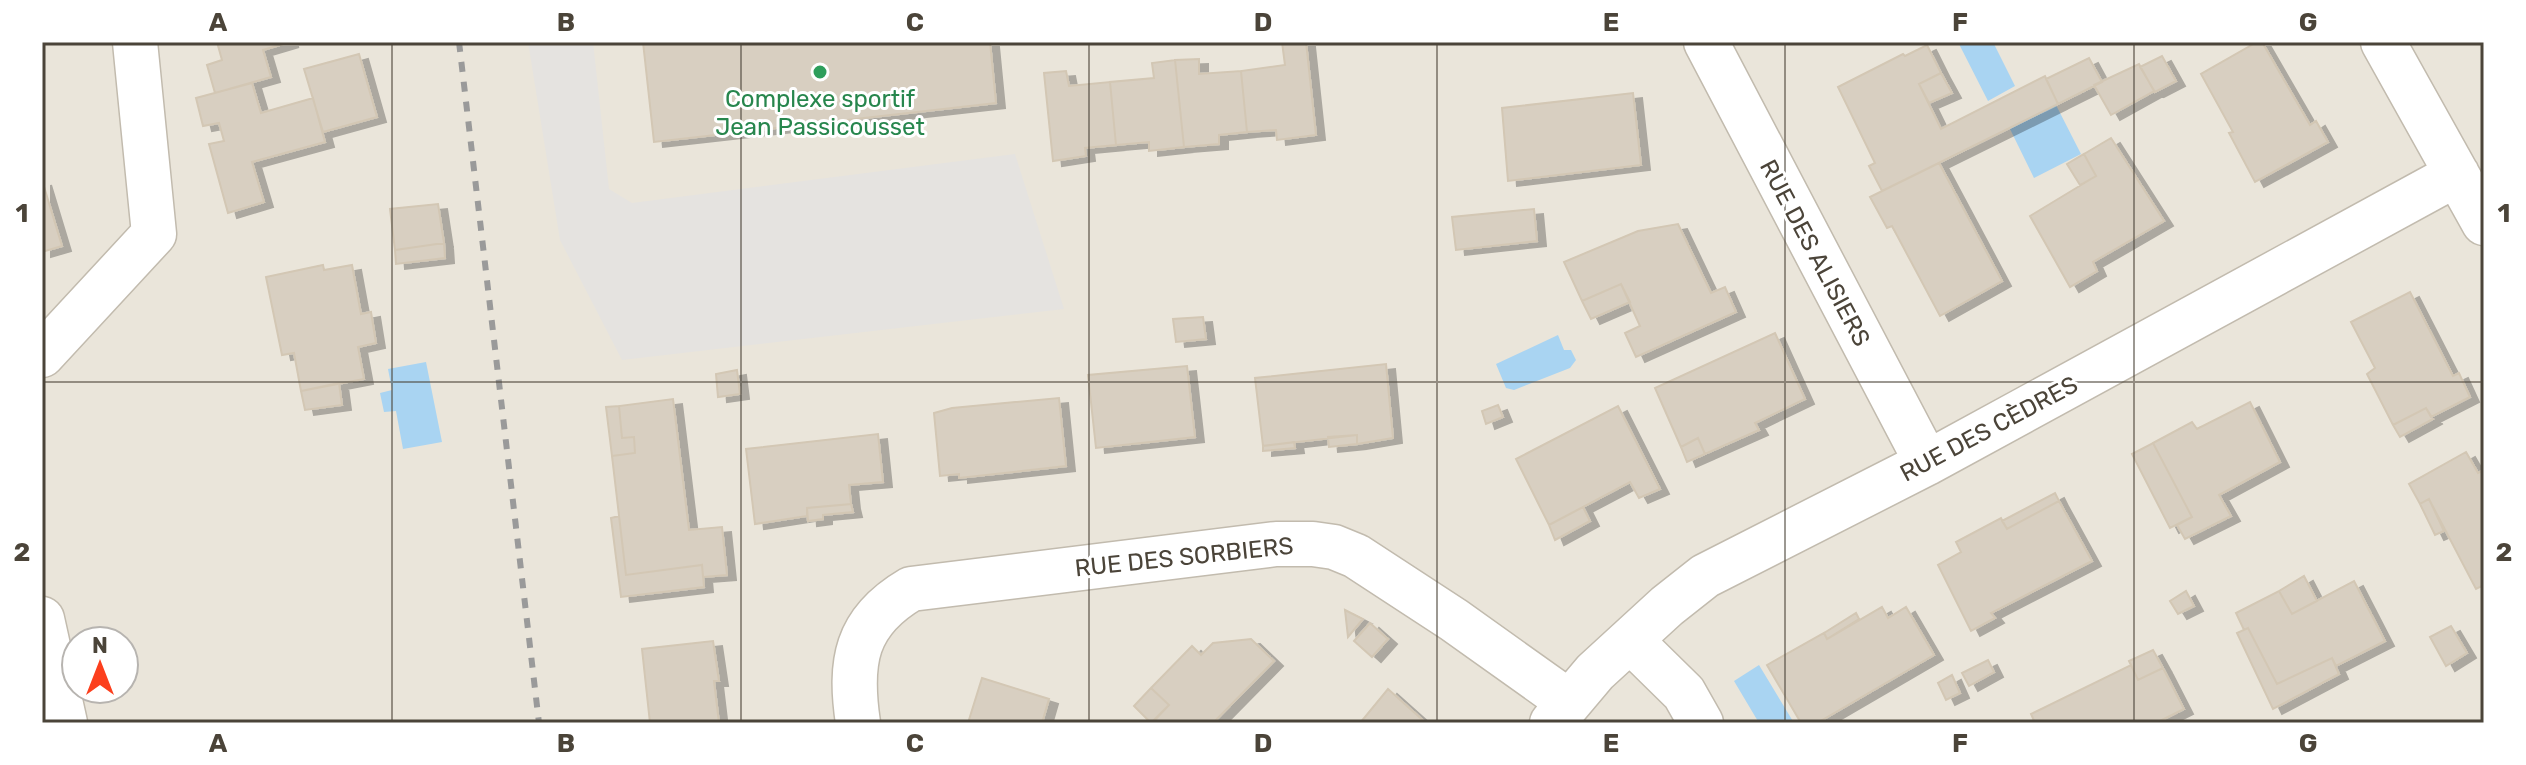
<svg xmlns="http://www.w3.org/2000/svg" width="2526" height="765" viewBox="0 0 2526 765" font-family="Rubik,sans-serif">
	<defs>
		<filter id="shadow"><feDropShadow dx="9" dy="5" stdDeviation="0" flood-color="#0004"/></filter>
	</defs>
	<rect width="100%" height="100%" fill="#f6f3ec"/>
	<path fill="#eae5da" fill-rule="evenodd" d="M42,42h2442v681h-2442zM76,641h48v48h-48z"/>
	<path fill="#e5e3e0" d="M528,42h65l16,147 23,14 383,-49 49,155 -442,51 -62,-120z"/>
	<path fill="#a9d4f2" d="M1962,42h31l22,44 -27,15 -29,-57z
		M2056,105l25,49 -47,24 -24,-49z
		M1558,335l6,15h7l5,10 -6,8 -56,22 -8,-2 -10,-24z
		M426,362l16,80 -39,7 -7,-38 -12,1 -4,-19 12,-3 -4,-21z
		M1759,665l35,58h-35l-25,-42z"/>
	<path fill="#d8cfc1" stroke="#d3c7b4" stroke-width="2" filter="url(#shadow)" d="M217,42h73l-27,8 8,27 -56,16 -8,-28 15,-5z
		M643,42h347l6,61 -342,39z
		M1282,42h24l10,93 -39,5 -1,-10 -29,2 -6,-61 44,-6z
		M2257,42h5l48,83 6,-4 12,21 -73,40 -26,-49 4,-1 -32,-58z
		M1927,45l14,28 -22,11 22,45 104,-53 13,28 -176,87 -13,-25 6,-3 -37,-76 65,-33 2,2z
		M359,54l18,63 -54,15 -19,-63z
		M2162,56l14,25 -21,11 -15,-25z
		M2089,58l13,24 -44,22 -12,-25z
		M1199,59v15l42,-3 6,61 -28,3v9l-35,3 -9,-87z
		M1175,60l9,87 -35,4v-9l-33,3 -6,-63 44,-4 -2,-15z
		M2139,64l15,27 -43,24 -17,-30z
		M1066,71l3,15 41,-4 6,63 -31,3 1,8 -33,5 -9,-88z
		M1941,73l11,20 -23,10 -10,-19z
		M252,83l9,30 52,-15 12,44 -73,20 12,40 -36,11 -19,-69 15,-3 -5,-18 -16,3 -7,-28z
		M1633,93l8,72 -133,16 -6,-73z
		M2111,138l53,83 -71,41 4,9 -27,16 -40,-71 66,-40 -12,-22z
		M2084,154l12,22 -16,9 -13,-21z
		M1939,163l63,118 -62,35 -48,-90 -5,2 -17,-31z
		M42,180l20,66 -20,6z
		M438,204l6,39 -49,7 -5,-41z
		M1534,209l3,32 -81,9 -4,-33z
		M1678,224l33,69 14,-6 11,25 -100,45 -11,-24 15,-7 -19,-42 -39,17 -18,-39 74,-31z
		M444,243l1,15 -49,6 -1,-14z
		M323,265l1,5 28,-5 9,49 10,-2 5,31 -18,4 6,32 -63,12 -7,-38 -12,2 -16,-78z
		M1621,284l9,18 -39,17 -9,-18z
		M2410,292l43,84 6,-3 11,24 -39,20 -5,-9 -33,17 -26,-51 8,-6 -24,-46z
		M1203,317l3,22 -30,3 -3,-23z
		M1775,333l30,66 -50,24 4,7 -54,24 -7,-16 -17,9 -26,-59z
		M1386,364l7,74 -36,6v-9l-94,11 -8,-68z
		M1187,366l8,71 -99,11 -8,-73z
		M737,370l3,24 -22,3 -2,-23z
		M339,383l3,22 -37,5 -4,-19z
		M1059,398l7,68 -107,12v-4l-19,2 -6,-63 18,-5z
		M673,399l16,131 33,-3 5,48 -24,2 -1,-12 -76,10 -14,-119 23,-3 -1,-16 -12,1 -3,-32z
		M2250,402l30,60 -61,33 12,21 -46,23 -8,-14 15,-8 -39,-74 39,-21 5,7z
		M1498,405l5,12 -17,7 -4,-13z
		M619,406l3,32 12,-1 1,16 -23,3 -6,-49z
		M1618,406l42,83 -21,9 -9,-16 -81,43 -33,-66z
		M2426,408l7,11 -33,18 -7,-12z
		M878,434l5,48 -34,3 2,19 -44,4v8l-52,8 -9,-75z
		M1357,435v9l-28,3 -1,-10z
		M1698,438l7,16 -18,8 -6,-15z
		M1294,442l1,6 -32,3v-5z
		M2153,443l39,74 -22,11 -38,-74z
		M2466,452l12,21 6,-3v115l-8,4 -47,-90 -9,5 -11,-20z
		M2055,493l4,8 -52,28 -5,-8z
		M2429,499l15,32 -9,4 -15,-31z
		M2059,501l33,60 -101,52 4,5 -24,13 -33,-66 23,-13 -5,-10 45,-24 6,11z
		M851,504l2,8 -30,3v4l-15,2 -1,-13z
		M1583,507l7,14 -35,19 -6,-15z
		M619,516l7,59 76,-10 2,22 -83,10 -10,-79z
		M2304,576l13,25 -25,13 -13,-23z
		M2354,581l31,60 -49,25 -4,-8 -55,26 -29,-56 -4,2 -8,-17 43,-22 13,23z
		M2186,591l8,15 -16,8 -8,-13z
		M1882,607l6,11 18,-11 28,48 -117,68h-16l-34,-58 57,-32 3,6z
		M1345,610l18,9 -15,18z
		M1856,613l3,6 -32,20 -3,-6z
		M1370,623l18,16 -16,18 -18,-16z
		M2451,626l16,27 -21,13 -16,-29z
		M2248,628l29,56 55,-26 7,16 -66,35 -36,-76z
		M1251,639l23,22 -61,62h-61l17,-18 -18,-17 41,-42 9,9 12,-12z
		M713,641l6,40h-5l5,42h-69l-8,-74z
		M2153,650l10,18 -25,12 -9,-19z
		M1988,660l6,12 -25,14 -7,-13z
		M2131,665l7,15 25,-12 21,41 -28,14h-121l-4,-9z
		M1952,675l8,18 -14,7 -8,-17z
		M982,678l67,21 -7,24h-74z
		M1151,688l18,17 -18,18 -17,-17z
		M1388,689l38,34h-66z"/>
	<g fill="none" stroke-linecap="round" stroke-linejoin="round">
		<g stroke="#c2bbae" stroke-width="47">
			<path id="street" d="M1706,42l221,421
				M2383,42l101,181
				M42,355l112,-121 -19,-192
				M42,619l23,104
				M1630,640l54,53 17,30
				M858,723c-9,-61 -3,-101 53,-134l365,-45h37l21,3 22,9 98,64 115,82
				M1552,723l43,-51 72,-66 38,-30 222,-113 530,-289"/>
		</g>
		<use href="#street" stroke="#fff" stroke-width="44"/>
		<path stroke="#9a9a9a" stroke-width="6" stroke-dasharray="10 10" stroke-linecap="butt" d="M459,42l80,681"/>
	</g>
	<path fill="none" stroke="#4b4439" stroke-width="2" stroke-opacity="0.55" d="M392,42v681M741,42v681M1089,42v681M1437,42v681M1785,42v681M2134,42v681M42,382h2442"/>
	<circle fill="#2e9e5b" stroke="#fff" stroke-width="3" cx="820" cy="72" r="8"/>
	<g text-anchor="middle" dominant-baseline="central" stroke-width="6" stroke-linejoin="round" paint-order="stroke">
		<g font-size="24" fill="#27864d" stroke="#fff">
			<text x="820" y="99">Complexe sportif<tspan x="820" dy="28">Jean Passicousset</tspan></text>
		</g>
		<g font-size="24" fill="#4b4439" stroke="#fff">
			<text transform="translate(1815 253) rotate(62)">RUE DES ALISIERS</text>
			<text transform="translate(1989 429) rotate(-28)">RUE DES CÈDRES</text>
			<text transform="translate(1184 557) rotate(-6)">RUE DES SORBIERS</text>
		</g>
	</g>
	<rect width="2526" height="765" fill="none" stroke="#ffffff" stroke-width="88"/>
	<g transform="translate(100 665)"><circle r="38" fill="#ffffff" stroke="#b7b4b0" stroke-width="2"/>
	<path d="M0-6L14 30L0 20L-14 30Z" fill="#fc3f1d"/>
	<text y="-12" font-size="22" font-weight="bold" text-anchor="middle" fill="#4b4439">N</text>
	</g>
	<rect x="44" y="44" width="2438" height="677" fill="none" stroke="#4b4439" stroke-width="3"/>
	<g font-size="26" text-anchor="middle" font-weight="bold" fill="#4b4439">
		<text x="218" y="31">A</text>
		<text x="566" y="31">B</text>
		<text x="915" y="31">C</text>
		<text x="1263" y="31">D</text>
		<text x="1611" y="31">E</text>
		<text x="1960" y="31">F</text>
		<text x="2308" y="31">G</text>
		<text x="22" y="222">1</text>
		<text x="2504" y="222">1</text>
		<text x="22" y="561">2</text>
		<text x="2504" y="561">2</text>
		<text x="218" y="752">A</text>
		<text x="566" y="752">B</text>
		<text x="915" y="752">C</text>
		<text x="1263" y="752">D</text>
		<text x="1611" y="752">E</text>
		<text x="1960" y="752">F</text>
		<text x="2308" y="752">G</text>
	</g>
</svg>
